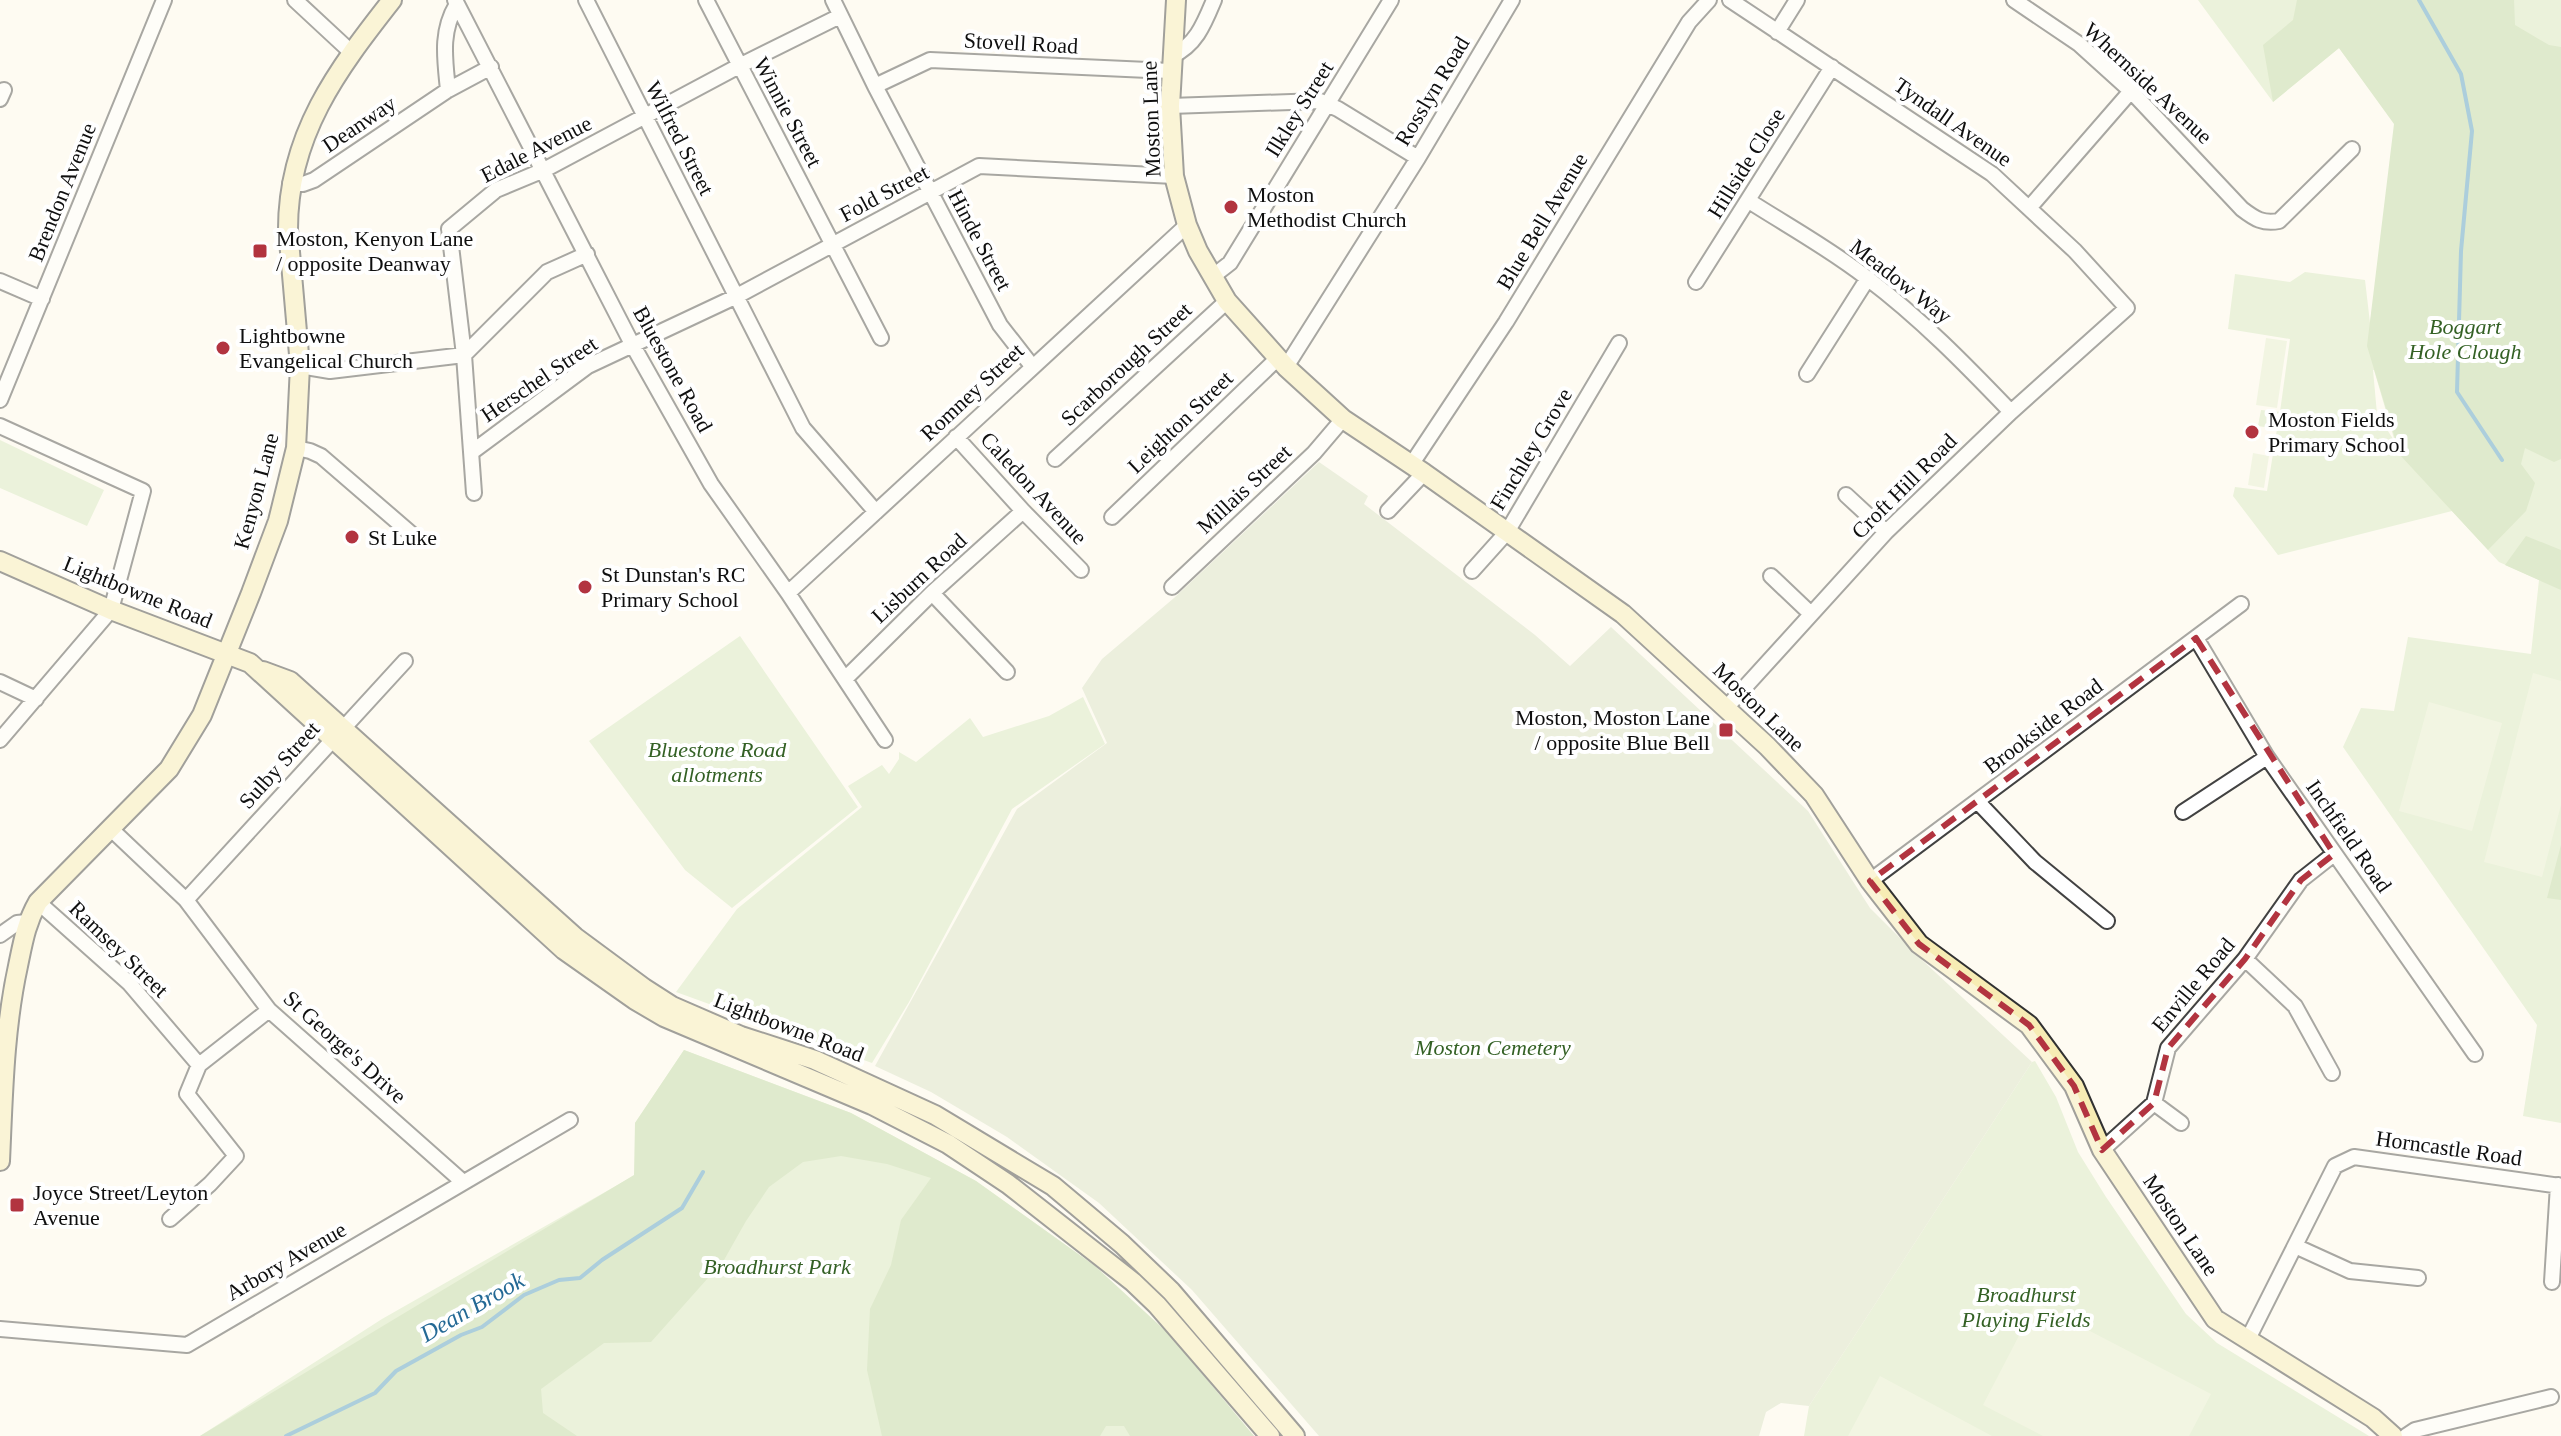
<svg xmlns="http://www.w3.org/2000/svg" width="2561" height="1436" viewBox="0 0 2561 1436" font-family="Georgia,serif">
	<rect width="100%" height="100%" fill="#fefbf2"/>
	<path fill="#d5e6be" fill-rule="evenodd" d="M2198,0h363v1123l-38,-7 14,-91 -194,-278 18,-39 33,3 14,-74 123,17 8,-74 -40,-18 -47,-51 -174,44 -45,-59 2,-9 32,4 10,-62 -19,-3 3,-16 19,2 10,-73 -62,-10 7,-55 55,8 15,-10 60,8 5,43 14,-92 11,-107 -56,-76 -66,54zM2373,370h1l21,72 -18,-28z
		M0,440l104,50 -17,36 -87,-38z
		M740,636l118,171 -126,101 -47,-38 -96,-129z
		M1083,697l22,47 -93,65 -103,193 -37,61 -196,-71 61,-83 125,-102 -14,-21 34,-21 7,9 10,-15v-7l17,10 54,-44 13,19 66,-21z
		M684,1050l167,63 125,68 119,85 159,170h-1054l182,-117 253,-144v-52z
		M2035,1061l21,36 22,55 28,45 80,117 31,29 152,93h-565l5,-30 223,-344z"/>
	<path fill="#bad59f" d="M2297,0h217l1,25 34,20 12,2v412l-7,3 -29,-14 -4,16 14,19 -9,28 -38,39 -88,-95 -33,-109 27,-222 -55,-76 -66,54 -10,-57 30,-25z
		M2526,536l35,14v40l-56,-25z
		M2561,845v55l-14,-2z
		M684,1050l167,63 125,68 119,85 74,68 85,102h-124l-6,-10h-18l-6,10h-218l-15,-66 3,-61 21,-44 10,-45 30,-42 -44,-14 -46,-8 -38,6 -34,25 -23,34 -22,39 -73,82 -47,1 -63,46 2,24 34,23h-377l434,-261 1,-52z"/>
	<path fill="#d7dfc4" d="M1319,462l49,34 -4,8 171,131 35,31 41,-39 197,184 62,97 52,52 110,102 -223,344 -28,-3 -15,9 -7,24h-440l-127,-146 -93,-87 -92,-66 -76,-45 -56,-26 142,-257 90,-66 -25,-55 20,-29 72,-61z"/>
	<path fill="#e5eecf" d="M2266,338l21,3 -10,67 -21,-3z
		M2253,453l16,3 -5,32 -16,-3z
		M2533,673l28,8v124l-19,72 -58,-15z
		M2429,702l73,21 -30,108 -73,-20z
		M2036,1303l175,91 -22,42h-146l-60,-31z
		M1880,1376l112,60h-144z"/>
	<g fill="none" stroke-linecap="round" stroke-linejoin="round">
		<path stroke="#4997c0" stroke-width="4" d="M2419,0l42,74 11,57 -11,120 -4,141 45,68
			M286,1436l89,-43 21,-22 65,-36 21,-8 42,-32 35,-15 21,-2 22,-18 80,-52 21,-36"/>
		<g stroke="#424242" stroke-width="18">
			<path id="street" d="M295,0l56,52
				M455,0l177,344 79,140 77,109 97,147
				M586,0l217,428 73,84
				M706,0l175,338
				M833,0l42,86 125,239 32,41
				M2014,0l65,44 52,47 111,118c13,10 21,15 37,12l73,-72
				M1777,32l20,-32
				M1172,56c24,-11 32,-32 42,-56
				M875,86l55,-26 240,11
				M448,90c-3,-31 -8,-58 9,-86
				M0,99l4,-9
				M1170,106l150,-5 18,8 80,49
				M290,184h13l11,-4 134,-90 43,-23
				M1749,201c39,25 81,48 118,77 53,40 98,86 144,134
				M2030,207l101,-116
				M1212,277l18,-14 161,-263
				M0,281l42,18
				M1696,282l136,-215
				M300,366l30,5 134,-16 83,-83 40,-18
				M1286,367l132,-209 94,-158
				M1807,374l61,-96
				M0,400l164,-400
				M0,426l143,65 -32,119 -111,130
				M956,437l67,74 58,59
				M296,448l14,3 11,5 94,81
				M472,452l116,-86 149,-70 242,-130 195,10
				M1055,459l172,-158
				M1411,465l95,-143 183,-300 20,-22
				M474,493l-10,-138 -15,-126 47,-39 48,-20 195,-104 101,-50
				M1846,495l40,37
				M1388,511l36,-38
				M1112,517l166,-159
				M1472,571l35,-39 112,-189
				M1771,576l40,38
				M1172,587l142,-134 29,-34
				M788,593l399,-368
				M932,593l75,79
				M2196,638l71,119 208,297
				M846,678l86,-85 91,-82
				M0,682l36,17
				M1726,708l160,-176 125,-120 116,-104 -52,-57 -83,-77 -262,-174
				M1978,802l57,60 72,59
				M2183,812l84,-55
				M111,829l75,71 83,110 194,172
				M1870,881l371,-277
				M186,900l219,-239
				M38,902l91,81 70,82
				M0,935l17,-12 10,-1
				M2245,959l50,47 37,67
				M2154,1103l27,20
				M2102,1150l52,-47 14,-55 77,-89 56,-79 33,-26
				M170,1219l40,-35 26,-28 -49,-62 12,-29 70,-55
				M2295,1246l55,25 68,7
				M2552,1282l6,-97
				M0,1329l187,16 383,-225
				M2248,1339l87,-173 19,-9 207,29
				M2406,1436l9,-6 136,-33"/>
		</g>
		<g stroke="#313131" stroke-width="22">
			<path id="secondary" d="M1176,0l-6,106 4,70 13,49 11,26 29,50 59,66 57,52 81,54 199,141 144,132 47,49 56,86 49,63 110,81 45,61 28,64 113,169 158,99 20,18
				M0,561l111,49 139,53 314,287 71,50 29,17 208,88 76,39 60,40 125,98 24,23 113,131
				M263,671l27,10 285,256 69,51 28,18 69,30 74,24 120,55 118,71 69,58 49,47 124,145
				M0,1161c3,-65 4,-131 18,-195 5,-24 8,-43 20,-64l131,-133 33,-54 49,-122 27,-72 18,-73 4,-82 -12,-137c0,-94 49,-159 104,-229"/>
		</g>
		<use href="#street" stroke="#fff" stroke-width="14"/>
		<use href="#secondary" stroke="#f7ecb4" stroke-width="18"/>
	</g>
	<path d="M0 0H2561V1436H0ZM2196,638l138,216 -33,26 -56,79 -77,89 -14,55 -52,47 -28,-64 -45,-61 -110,-81 -49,-63z" fill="#fefbf2" fill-opacity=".55" fill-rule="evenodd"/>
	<path fill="none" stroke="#b23440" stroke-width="6" stroke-dasharray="16 10" stroke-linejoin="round" d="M2196,638l138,216 -33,26 -56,79 -77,89 -14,55 -52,47 -28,-64 -45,-61 -110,-81 -49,-63z"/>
	<g fill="#b23440" stroke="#fff" stroke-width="3">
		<circle cx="1231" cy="207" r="8"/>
		<rect x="252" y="243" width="16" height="16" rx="4"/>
		<circle cx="223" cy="348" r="8"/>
		<circle cx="2252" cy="432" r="8"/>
		<circle cx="352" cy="537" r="8"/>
		<circle cx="585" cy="587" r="8"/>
		<rect x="1718" y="722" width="16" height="16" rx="4"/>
		<rect x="9" y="1197" width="16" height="16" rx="4"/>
	</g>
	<g text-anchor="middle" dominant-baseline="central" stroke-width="8" stroke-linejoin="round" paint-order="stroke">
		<g font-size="22" fill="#0f0f0f" stroke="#fff">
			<text transform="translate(1021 43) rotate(3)">Stovell Road</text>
			<text transform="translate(2148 83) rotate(43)">Whernside Avenue</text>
			<text transform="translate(1432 91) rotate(-59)">Rosslyn Road</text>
			<text transform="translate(1299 109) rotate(-58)">Ilkley Street</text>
			<text transform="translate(788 112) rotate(62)">Winnie Street</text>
			<text transform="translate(1151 119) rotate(-92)">Moston Lane</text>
			<text transform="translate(1953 122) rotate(35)">Tyndall Avenue</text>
			<text transform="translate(359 124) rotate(-34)">Deanway</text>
			<text transform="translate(680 138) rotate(63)">Wilfred Street</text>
			<text transform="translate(536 149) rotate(-27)">Edale Avenue</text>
			<text transform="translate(1746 163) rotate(-58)">Hillside Close</text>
			<text transform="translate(62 192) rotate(-68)">Brendon Avenue</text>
			<text transform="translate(884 193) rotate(-28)">Fold Street</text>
			<text transform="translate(1542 221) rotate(-59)">Blue Bell Avenue</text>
			<text transform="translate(980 240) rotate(62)">Hinde Street</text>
			<text transform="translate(1901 281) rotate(38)">Meadow Way</text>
			<text transform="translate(1126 364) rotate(-43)">Scarborough Street</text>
			<text transform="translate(673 369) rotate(61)">Bluestone Road</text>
			<text transform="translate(539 379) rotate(-34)">Herschel Street</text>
			<text transform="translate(972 392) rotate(-43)">Romney Street</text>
			<text transform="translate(1180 422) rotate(-44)">Leighton Street</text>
			<text transform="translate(1531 449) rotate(-59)">Finchley Grove</text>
			<text transform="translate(1904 486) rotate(-45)">Croft Hill Road</text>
			<text transform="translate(1034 488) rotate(47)">Caledon Avenue</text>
			<text transform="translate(1244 489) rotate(-43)">Millais Street</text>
			<text transform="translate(256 491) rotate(-75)">Kenyon Lane</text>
			<text transform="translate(919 578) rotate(-43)">Lisburn Road</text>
			<text transform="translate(138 592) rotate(22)">Lightbowne Road</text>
			<text transform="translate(1759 707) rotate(44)">Moston Lane</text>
			<text transform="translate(2043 726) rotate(-37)">Brookside Road</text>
			<text transform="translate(279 765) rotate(-48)">Sulby Street</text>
			<text transform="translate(2349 836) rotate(55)">Inchfield Road</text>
			<text transform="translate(119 949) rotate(44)">Ramsey Street</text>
			<text transform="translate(2193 985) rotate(-50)">Enville Road</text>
			<text transform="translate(789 1027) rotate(21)">Lightbowne Road</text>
			<text transform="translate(345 1047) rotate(42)">St George's Drive</text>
			<text transform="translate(2449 1148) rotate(8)">Horncastle Road</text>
			<text transform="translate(2181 1225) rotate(56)">Moston Lane</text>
			<text transform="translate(286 1261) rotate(-30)">Arbory Avenue</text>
		</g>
		<g font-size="22" fill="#0f0f0f" stroke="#fff" text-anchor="start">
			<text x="1247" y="194">Moston<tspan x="1247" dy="25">Methodist Church</tspan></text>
			<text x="276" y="238">Moston, Kenyon Lane<tspan x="276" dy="25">/ opposite Deanway</tspan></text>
			<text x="239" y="335">Lightbowne<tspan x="239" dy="25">Evangelical Church</tspan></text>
			<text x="2268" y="419">Moston Fields<tspan x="2268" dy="25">Primary School</tspan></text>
			<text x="368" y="537">St Luke</text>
			<text x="601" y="574">St Dunstan's RC<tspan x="601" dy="25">Primary School</tspan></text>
			<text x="1710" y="717" text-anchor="end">Moston, Moston Lane<tspan x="1710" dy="25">/ opposite Blue Bell</tspan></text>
			<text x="33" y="1192">Joyce Street/Leyton<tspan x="33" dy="25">Avenue</tspan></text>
		</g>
		<g font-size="22" font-style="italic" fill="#346125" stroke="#fff">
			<text x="2465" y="326">Boggart<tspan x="2465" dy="25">Hole Clough</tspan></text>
			<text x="717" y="749">Bluestone Road<tspan x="717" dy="25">allotments</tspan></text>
			<text x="1493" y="1047">Moston Cemetery</text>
			<text x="777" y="1266">Broadhurst Park</text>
			<text x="2026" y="1294">Broadhurst<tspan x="2026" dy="25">Playing Fields</tspan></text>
		</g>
		<g font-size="24" font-style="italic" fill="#246995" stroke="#fff">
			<text transform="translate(472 1307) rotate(-30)">Dean Brook</text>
		</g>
	</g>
</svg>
